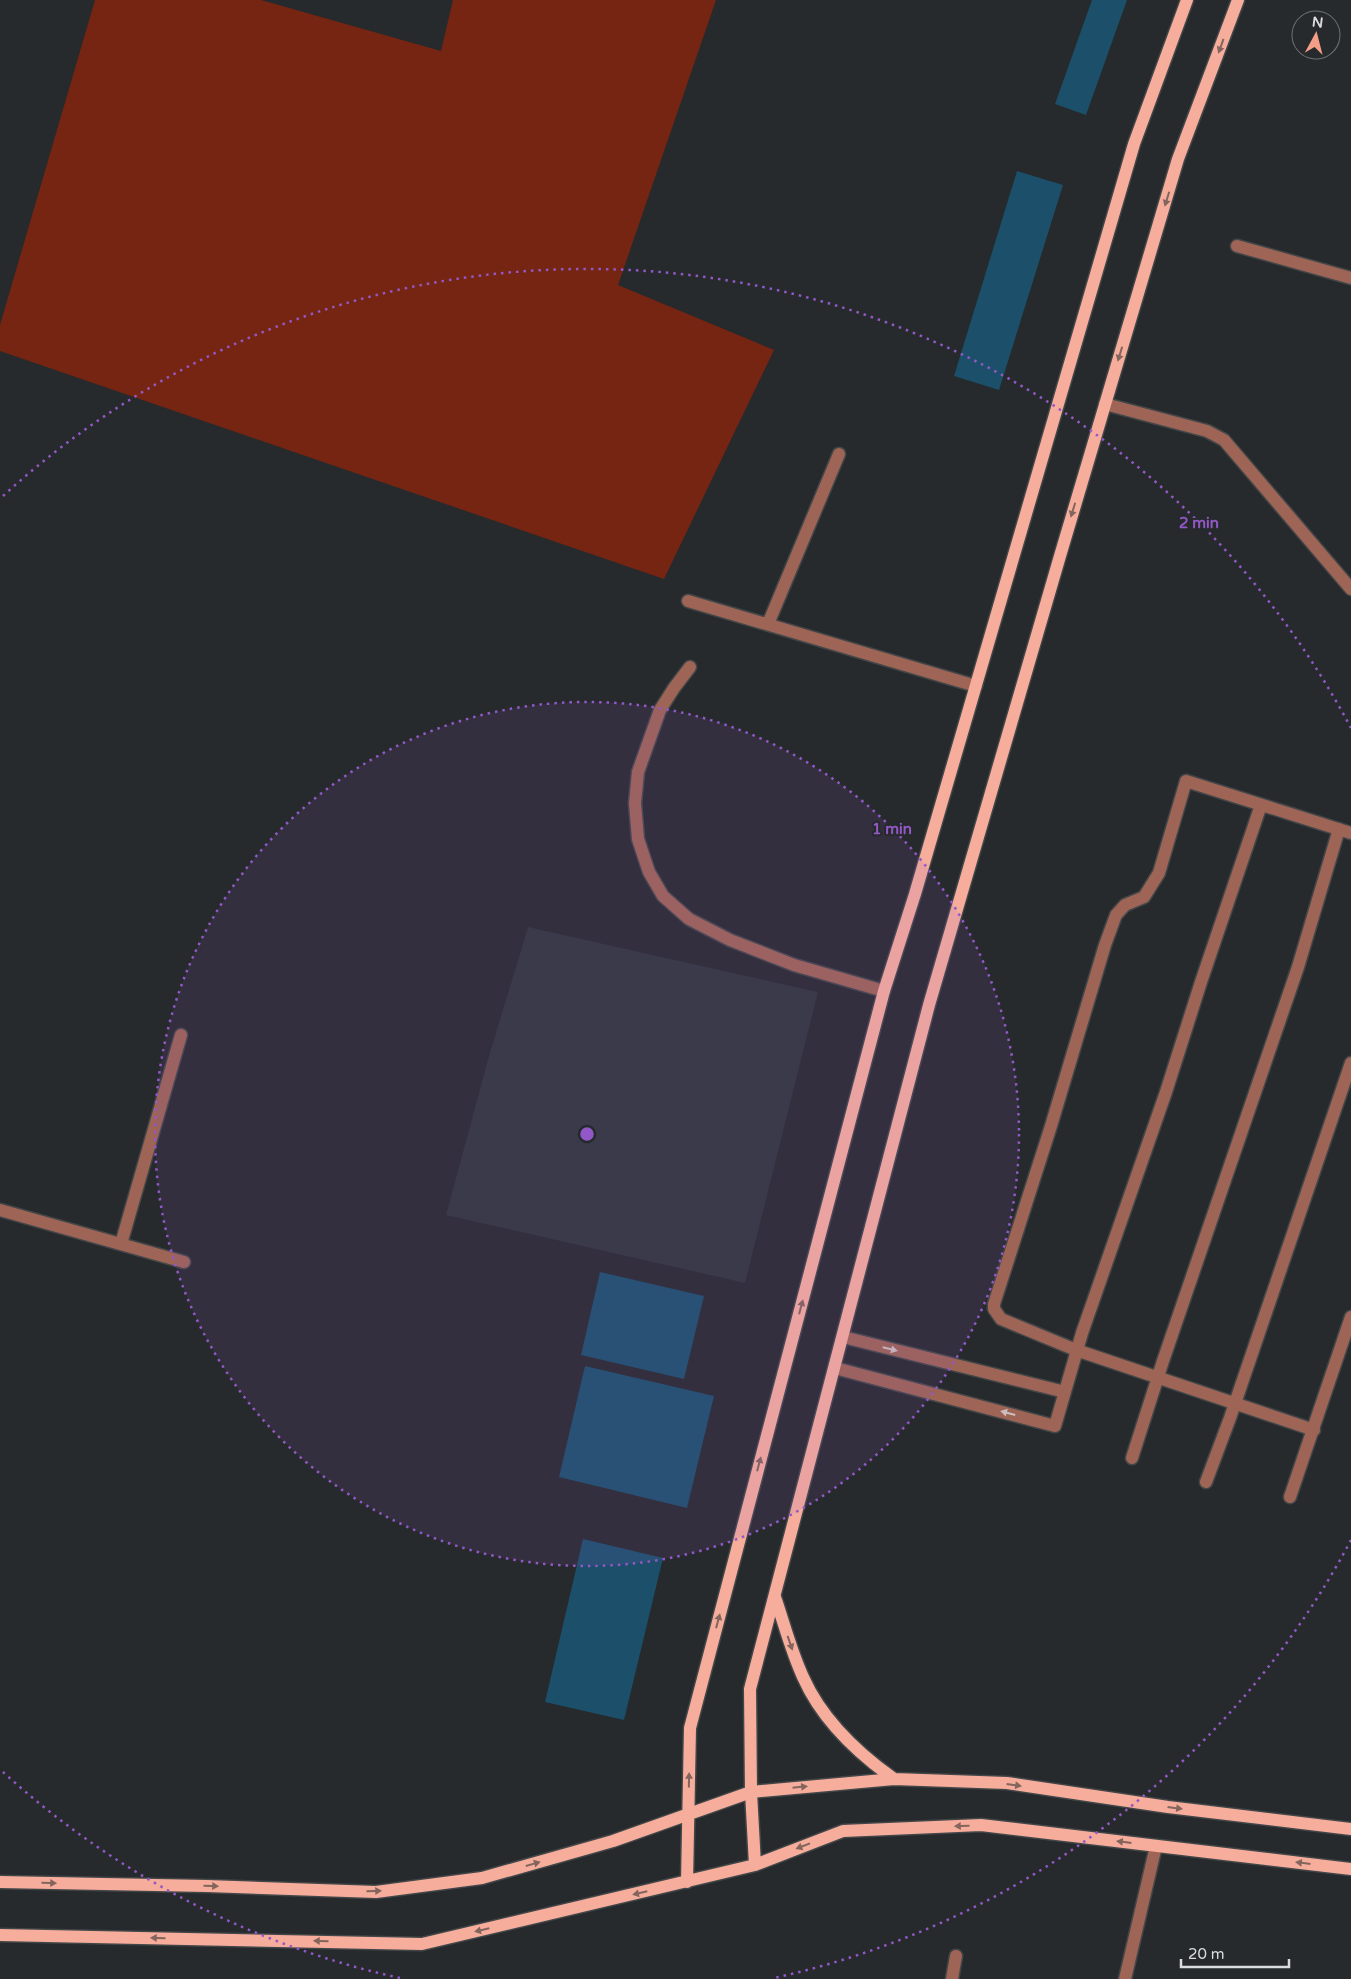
<svg xmlns="http://www.w3.org/2000/svg" width="1351" height="1979" viewBox="0 0 1351 1979" font-family="'Varela Round',sans-serif">
	<rect width="100%" height="100%" fill="#262a2c"/>
	<path fill="#2e363b" d="M528,927l290,65 -73,291 -299,-68 43,-159z"/>
	<path fill="#752512" d="M95,0h166l180,51 12,-51h263l-98,285 156,65 -110,229 -664,-228v-26z"/>
	<path fill="#1b4f6a" d="M1092,0h35l-41,115 -31,-11z
		M1017,171l46,14 -64,205 -45,-14z
		M600,1272l104,24 -20,83 -103,-24z
		M585,1366l129,30 -27,112 -128,-31z
		M583,1539l80,19 -39,162 -79,-18z"/>
	<g fill="none" stroke-linecap="round" stroke-linejoin="round">
		<g stroke="#434648" stroke-width="15">
			<path id="minor" d="M1237,246l114,32
				M1105,404l102,27 17,9 127,149
				M688,601l288,85
				M768,624l71,-170
				M690,667l-16,21 -14,22 -22,62 -3,31 3,36 11,33 14,24 26,23 41,21 64,25 90,26
				M0,1210l184,52
				M121,1244l60,-209
				M843,1337l222,55
				M835,1368l220,58 27,-93 84,-241 35,-110 60,-177
				M1314,1430l-238,-80 -75,-31 -7,-10v-5l57,-178 54,-181 11,-30 9,-10 19,-8 15,-24 27,-92 165,52
				M1132,1458l31,-97 135,-394 41,-138
				M1206,1482l24,-64 121,-355
				M1290,1497l61,-180
				M952,1979l4,-23
				M1125,1979l31,-133"/>
		</g>
		<g stroke="#434648" stroke-width="15">
			<path id="major" d="M775,1597c9,26 16,54 28,80 19,43 53,75 91,102
				M755,1865l-4,-73 -1,-103 179,-684 131,-449 118,-397 60,-159
				M0,1882l207,4 169,6 106,-14 131,-37 138,-49 143,-13 113,4 161,24 183,22
				M687,1882l3,-154 194,-737 31,-97 219,-750 53,-144
				M0,1935l422,9 333,-79 88,-34 138,-6 370,44"/>
		</g>
		<use href="#minor" stroke="#9e6455" stroke-width="12"/>
		<use href="#major" stroke="#f6ad9b" stroke-width="12"/>
	</g>
	<defs><path id="oneway-solid" d="M-6-.8H1V-3.2L6.5 0L1 3.2V.8H-6Z" transform="scale(1.25)"/></defs>
	<g fill="#84655e">
		<use href="#oneway-solid" transform="translate(1221 46) rotate(110)"/>
		<use href="#oneway-solid" transform="translate(1167 199) rotate(107)"/>
		<use href="#oneway-solid" transform="translate(1120 354) rotate(107)"/>
		<use href="#oneway-solid" transform="translate(1073 510) rotate(107)"/>
		<use href="#oneway-solid" transform="translate(801 1307) rotate(-75)"/>
		<use href="#oneway-solid" transform="translate(759 1464) rotate(-75)"/>
		<use href="#oneway-solid" transform="translate(718 1621) rotate(-75)"/>
		<use href="#oneway-solid" transform="translate(790 1643) rotate(71)"/>
		<use href="#oneway-solid" transform="translate(689 1780) rotate(-89)"/>
		<use href="#oneway-solid" transform="translate(1014 1785) rotate(8)"/>
		<use href="#oneway-solid" transform="translate(800 1787) rotate(-6)"/>
		<use href="#oneway-solid" transform="translate(1175 1808) rotate(7)"/>
		<use href="#oneway-solid" transform="translate(962 1826) rotate(178)"/>
		<use href="#oneway-solid" transform="translate(1124 1842) rotate(-173)"/>
		<use href="#oneway-solid" transform="translate(803 1846) rotate(159)"/>
		<use href="#oneway-solid" transform="translate(1303 1863) rotate(-173)"/>
		<use href="#oneway-solid" transform="translate(533 1864) rotate(-16)"/>
		<use href="#oneway-solid" transform="translate(49 1883) rotate(1)"/>
		<use href="#oneway-solid" transform="translate(211 1886) rotate(2)"/>
		<use href="#oneway-solid" transform="translate(374 1891) rotate(-2)"/>
		<use href="#oneway-solid" transform="translate(640 1893) rotate(167)"/>
		<use href="#oneway-solid" transform="translate(482 1930) rotate(167)"/>
		<use href="#oneway-solid" transform="translate(158 1938) rotate(-179)"/>
		<use href="#oneway-solid" transform="translate(321 1941) rotate(-179)"/>
	</g>
	<g fill="#cbbebc">
		<use href="#oneway-solid" transform="translate(890 1349) rotate(14)"/>
		<use href="#oneway-solid" transform="translate(1008 1413) rotate(-165)"/>
	</g>
	<circle cx="587" cy="1134" r="432" fill="#9358c7" fill-opacity=".12"/>
	<g fill="none" stroke="#9358c7" stroke-width="2.5" stroke-dasharray="2.5 5">
		<circle cx="587" cy="1134" r="432"/>
		<path d="M1351 1540A865 865 0 0 1 774 1978M400 1978A865 865 0 0 1 3 1772M3 496A865 865 0 0 1 1351 728"/>
	</g>
	<circle cx="587" cy="1134" r="8" fill="#9358c7" stroke="#262a2c" stroke-width="2.5"/>
	<g font-size="15" text-anchor="middle" font-weight="bold" fill="#9358c7" stroke="#262a2c" stroke-width="4" stroke-linejoin="round" paint-order="stroke">
		<text x="1199" y="528">2 min</text>
		<text x="892" y="834">1 min</text>
	</g>
	<g transform="translate(1316 35) rotate(7)"><circle r="24" fill="#262a2c" stroke="#6e7173"/>
	<path d="M0-4L9 19L0 12L-9 19Z" fill="#f49e88"/>
	<text y="-8" font-size="14" font-weight="bold" text-anchor="middle" fill="#dadcde">N</text>
	</g>
	<path d="M1181 1959v8h108v-8" fill="none" stroke="#dadcde" stroke-width="2.5"/>
	<text x="1188" y="1959" font-size="15" fill="#dadcde" stroke="#262a2c" stroke-width="4" paint-order="stroke">20 m</text>
</svg>
